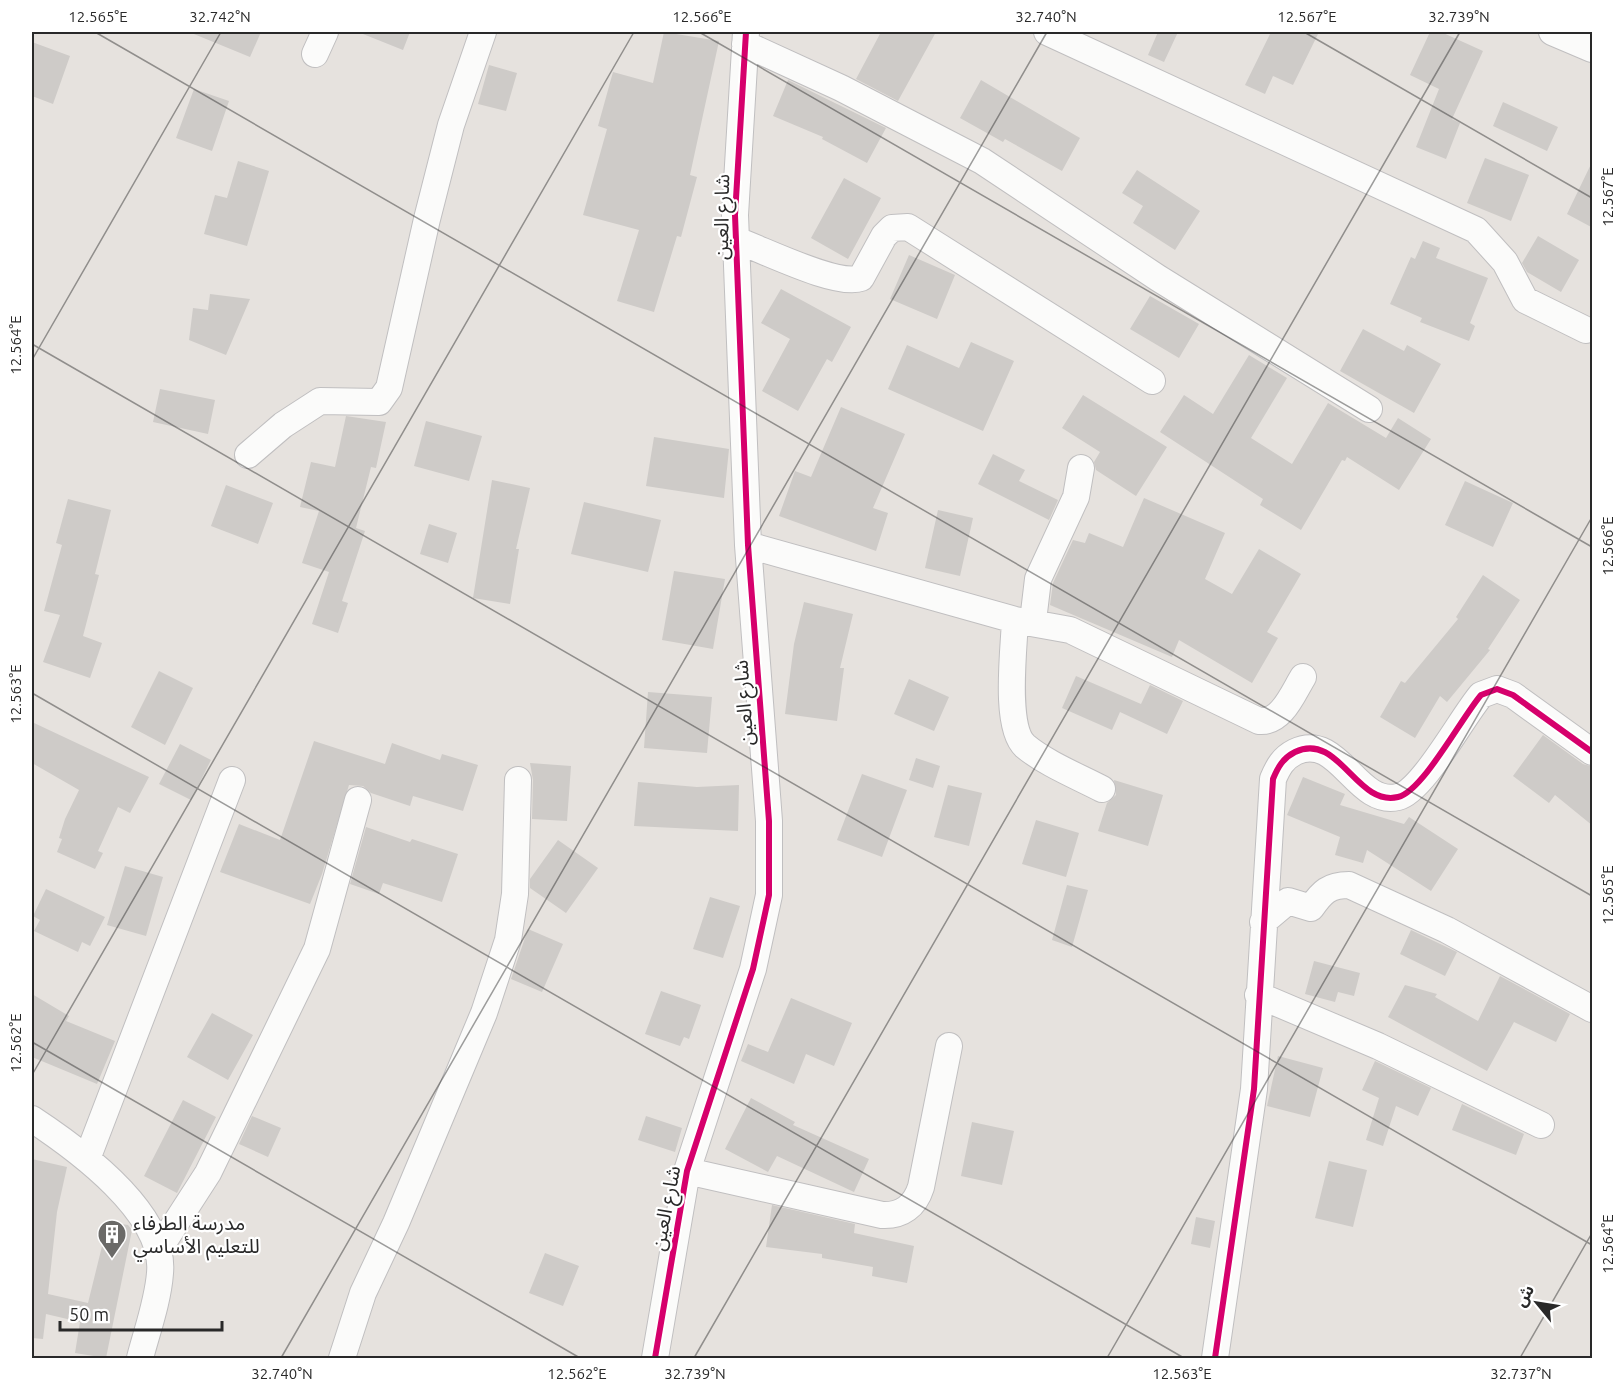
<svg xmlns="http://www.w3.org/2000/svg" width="1624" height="1390" viewBox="0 0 1624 1390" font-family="Ubuntu,'Noto Sans Arabic',sans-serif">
	<rect width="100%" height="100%" fill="#e6e2de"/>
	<path fill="#cecbc8" d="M189,32h72l-11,25z
		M358,32h52l-7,18z
		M664,32l55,9 -29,134 7,2 -16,60 -4,-1 -23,76 -37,-11 22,-71 -56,-15 24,-86 -9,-3 15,-54 40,11z
		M881,32h55l-38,69 -42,-22z
		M1158,32h20l-14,30 -16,-7z
		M1271,32h48l-26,53 -20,-9 -8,18 -20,-9z
		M1430,32h11l42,19 -31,68 8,4 -14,36 -30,-12 23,-58 -29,-14z
		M32,42l38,14 -17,48 -21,-8z
		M489,65l28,8 -11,38 -28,-7z
		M788,80l98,48 -19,35 -45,-24 1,-2 -50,-21z
		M981,80l99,58 -18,33 -57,-32 -2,3 -43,-24z
		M194,89l35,12 -17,50 -36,-13z
		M1503,102l55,25 -11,24 -54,-25z
		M1485,158l44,17 -18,46 -44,-18z
		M1593,160v68l-26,-14z
		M238,161l31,10 -22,75 -43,-12 11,-39 12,3z
		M1137,170l63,41 -25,39 -42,-27 10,-17 -21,-13z
		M844,178l37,20 -33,61 -37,-21z
		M1538,236l41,24 -18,32 -34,-20 -5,-9z
		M1423,241l17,7 -4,10 52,20 -18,45 5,3 -6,15 -49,-19 2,-4 -32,-14 21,-47 4,2z
		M909,255l46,20 -18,44 -47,-20z
		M781,289l70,38 -19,35 -5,-3 -29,52 -36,-20 28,-52 -29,-16z
		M210,294l40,5 -24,56 -37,-15 4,-32 15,2z
		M1150,296l49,28 -20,34 -49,-29z
		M1363,329l41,22 3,-6 34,19 -27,49 -74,-42z
		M971,342l43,19 -31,70 -95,-42 19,-44 52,23z
		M1249,355l38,23 -36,60 41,26 36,-61 58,35 12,-20 33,21 -32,51 -52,-33 -2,4 -3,-1 -41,70 -41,-25 3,-6 -103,-67 24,-37 29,19z
		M160,389l55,11 -7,34 -55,-12z
		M1083,395l84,52 -31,49 -40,-26 -2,-8 6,-10 -38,-24z
		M841,407l64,27 -32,74 15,5 -12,38 -97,-35 16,-45 16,6z
		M346,416l40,6 -10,46 -5,-1 -15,61 9,3 -23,70 6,2 -10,30 -26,-9 17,-52 -27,-9 17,-52 -19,-4 11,-45 24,5z
		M426,421l56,15 -13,45 -55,-15z
		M654,437l75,12 -5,49 -78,-12z
		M993,454l32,16 -6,11 39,19 -9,20 -71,-36z
		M492,480l38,8 -14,61h3l-9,55 -37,-6z
		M1465,481l48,22 -20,44 -48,-22z
		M226,485l47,18 -15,41 -47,-18z
		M1144,498l81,35 -20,46 27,15 27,-45 42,25 -34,58 11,6 -26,45 -73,-43 -7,17 -122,-52 3,-22 20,-43 12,3 4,-10 34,14z
		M68,499l43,11 -16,64 4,1 -16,61 19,7 -12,35 -47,-16 17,-47 -16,-4 18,-66 -6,-2z
		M584,502l77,18 -13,52 -77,-18z
		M938,510l35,8 -13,58 -35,-8z
		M429,524l28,9 -9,30 -28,-9z
		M674,571l51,8 -12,70 -51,-9z
		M1483,575l37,25 -32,49 2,1 -43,52 -7,-6 -25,42 -35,-21 21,-36 4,2 53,-64 -2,-2z
		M804,602l49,12 -13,54h4l-7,53 -52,-7 9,-70z
		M159,671l34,17 -28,57 -34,-18z
		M1076,676l65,28 9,-19 33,16 -16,33 -47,-22 -8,18 -50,-22z
		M909,679l40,18 -15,34 -40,-17z
		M648,692l64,5 -5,56 -63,-5z
		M32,722l117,55 -19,36 -12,-6 -20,44 5,2 -8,16 -38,-17 5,-13 -3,-1 6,-19 14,-29 -47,-27z
		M1543,735l40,29 10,3v59l-38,-31 -6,8 -36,-27z
		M314,741l71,23 7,-21 48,17 2,-6 36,11 -15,46 -50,-15 -3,10 -39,-13 -8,-7 -14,-1 -27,89 -12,30 -90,-32 19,-48 41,16z
		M180,744l31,16 -20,40 -32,-16z
		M916,758l24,8 -7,22 -24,-8z
		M530,763l41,3 -4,55 -35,-2 1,-39z
		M862,774l45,16 -25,67 -45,-17z
		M1303,777l42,17 -5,11 64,19 5,-7 49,32 -27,42 -64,-41 -4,13 -28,-8 5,-18 -53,-22z
		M1114,780l49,15 -15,51 -50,-15 9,-28 9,-8z
		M638,782l59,5 42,-2 -1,46 -104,-5z
		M948,785l34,8 -13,53 -35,-9z
		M1036,820l43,13 -13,44 -44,-13z
		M366,827l44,15 2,-3 46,15 -16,48 -59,-19 -4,11 -29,-10z
		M558,840l40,28 -32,45 -36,-25v-9z
		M125,866l38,11 -17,59 -39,-11z
		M1067,885l21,5 -16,57 -20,-7z
		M46,889l59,28 -15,29 -8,-4 -4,10 -44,-21 6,-11 -7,-4z
		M710,897l30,9 -17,52 -30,-9z
		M528,929l35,15 -21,48 -31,-13z
		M1411,930l46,22 -12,24 -45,-22z
		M1314,961l46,12 -6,23 -16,-4 -3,10 -30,-8z
		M1500,976l70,38 -14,28 -42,-20 -27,49 -99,-54 17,-32 32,9 -2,3 43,24z
		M661,991l40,14 -12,34 -5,-2 -4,9 -35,-12z
		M32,994l37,22 -3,5 49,20 -18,43 -65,-27z
		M791,998l61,25 -18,43 -28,-12 -12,30 -53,-23 7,-17 20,8z
		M212,1013l41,22 -25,45 -41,-23z
		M1278,1056l45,12 -13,49 -43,-11z
		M1375,1061l56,27 -13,28 -22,-10 -13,40 -17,-6 13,-42 -17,-8z
		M751,1098l44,24 -2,3 76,34 -15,33 -77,-36 -9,16 -43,-23z
		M183,1100l33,17 -39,76 -33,-17z
		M1462,1104l62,30 -8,21 -64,-25z
		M252,1116l29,12 -13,29 -29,-13z
		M646,1116l36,12 -7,24 -37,-12z
		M972,1122l42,9 -12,54 -41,-9z
		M32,1159l35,8 -10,45 -9,82 40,9 20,-81 20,3 4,5 -26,128 -31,-5 5,-31 -34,-8 -3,25 -11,-1z
		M1329,1161l38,9 -14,57 -38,-9z
		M772,1205l83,19 -1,9 60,13 -7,37 -35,-7 1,-9 -51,-9v-4l-56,-7z
		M1196,1217l19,4 -5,27 -19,-4z
		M545,1253l34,13 -16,40 -34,-13z"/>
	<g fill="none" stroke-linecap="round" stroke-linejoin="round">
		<g stroke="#c0bfc0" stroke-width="28">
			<path id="minor" d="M1047,32l429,198 29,32 20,38 61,30
				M1552,32l40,17
				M745,44l96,44 141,73 176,117 211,131
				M315,54l10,-22
				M736,240c28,10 101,47 125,38l23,-42 8,-8 16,-1 244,154
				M248,455l35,-30 37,-24 59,1 10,-14 38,-169 24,-94 32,-93
				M748,545l267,75 55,10 189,91c23,2 34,-28 44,-44
				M1015,620c-1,28 -11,107 10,126 20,17 54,31 77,43
				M1033,621l5,-42 38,-82 5,-29
				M1263,922l25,-21 23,7c11,-16 18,-23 38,-23l98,45 145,79
				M1258,995l120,51 163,79
				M32,1119c44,29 134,94 128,154 -2,28 -13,58 -20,85
				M87,1159l145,-379
				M687,1171l195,44c20,1 33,-9 39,-28l28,-141
				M157,1252l51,-79 109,-224 41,-149
				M342,1358l21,-65 33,-70 88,-210 24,-73 7,-46 3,-114
				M655,1358l32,-187 66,-202 16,-74v-74l-21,-276 -13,-330 11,-183
				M1215,1358l39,-269 19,-310c5,-12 10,-21 22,-27 44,-21 61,55 103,45 25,-6 64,-80 83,-102l16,-6 16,6 79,57"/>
		</g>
		<use href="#minor" stroke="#fbfbfa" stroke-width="26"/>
		<g stroke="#fff" stroke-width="10">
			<path id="cycleway" d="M655,1358l32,-187 66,-202 16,-74v-74l-21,-276 -13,-330 11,-183
				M1215,1358l39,-269 19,-310c5,-12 10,-21 22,-27 44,-21 61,55 103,45 25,-6 64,-80 83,-102l16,-6 16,6 79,57"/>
		</g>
		<use href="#cycleway" stroke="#d6006c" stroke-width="6"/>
	</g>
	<path fill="none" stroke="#292929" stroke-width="1.5" stroke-opacity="0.45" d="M95,32l1497,864M699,32l893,515M1304,32l288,166M32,344l1560,901M32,360l189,-328M32,693l1152,665M32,1042l548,316M32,1075l602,-1043M281,1358l766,-1326M694,1358l766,-1326M1107,1358l485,-841M1520,1358l72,-125"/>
	<defs>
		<g id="building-pin" transform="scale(1.5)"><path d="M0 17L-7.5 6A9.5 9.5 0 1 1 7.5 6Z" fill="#6b6a68" stroke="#fff"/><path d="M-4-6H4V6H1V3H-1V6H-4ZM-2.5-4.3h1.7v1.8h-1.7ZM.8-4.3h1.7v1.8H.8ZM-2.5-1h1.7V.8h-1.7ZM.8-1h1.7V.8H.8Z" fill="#fff"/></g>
	</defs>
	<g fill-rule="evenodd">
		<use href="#building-pin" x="112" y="1234"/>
	</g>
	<g text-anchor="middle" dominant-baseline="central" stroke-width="4.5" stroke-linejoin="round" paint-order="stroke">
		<g font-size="20" fill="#292929" stroke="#fff">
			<text transform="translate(721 217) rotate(-89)">شارع العين</text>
			<text transform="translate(743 703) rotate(-94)">شارع العين</text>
			<text transform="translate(665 1208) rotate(-79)">شارع العين</text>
		</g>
		<g font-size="20" fill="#292929" stroke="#fff" text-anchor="start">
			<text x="133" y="1222">مدرسة الطرفاء<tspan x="133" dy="23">للتعليم الأساسي</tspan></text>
		</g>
	</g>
	<rect width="1624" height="1390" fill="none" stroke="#ffffff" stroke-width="66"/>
	<g transform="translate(1537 1303) rotate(300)" stroke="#ffffff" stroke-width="4.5" paint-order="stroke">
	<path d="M0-4.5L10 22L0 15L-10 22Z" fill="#292929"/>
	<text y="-9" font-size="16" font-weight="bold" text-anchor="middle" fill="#292929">ش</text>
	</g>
	<path d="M60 1321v9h162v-9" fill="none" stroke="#292929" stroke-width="3"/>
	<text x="69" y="1321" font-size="18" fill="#292929" stroke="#ffffff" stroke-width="4.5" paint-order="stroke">50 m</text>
	<rect x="33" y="33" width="1558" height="1324" fill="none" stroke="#292929" stroke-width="2"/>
	<g font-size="15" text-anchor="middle" fill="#292929">
		<text x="98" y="22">12.565°E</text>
		<text x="220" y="22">32.742°N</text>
		<text x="702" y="22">12.566°E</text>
		<text x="1046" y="22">32.740°N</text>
		<text x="1307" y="22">12.567°E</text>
		<text x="1459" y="22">32.739°N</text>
		<text transform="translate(1608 197) rotate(-90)" y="5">12.567°E</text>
		<text transform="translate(16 345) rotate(-90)" y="5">12.564°E</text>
		<text transform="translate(1608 546) rotate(-90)" y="5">12.566°E</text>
		<text transform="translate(16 694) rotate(-90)" y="5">12.563°E</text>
		<text transform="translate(1608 895) rotate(-90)" y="5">12.565°E</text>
		<text transform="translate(16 1043) rotate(-90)" y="5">12.562°E</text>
		<text transform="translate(1608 1244) rotate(-90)" y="5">12.564°E</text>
		<text x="282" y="1379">32.740°N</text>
		<text x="577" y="1379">12.562°E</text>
		<text x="695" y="1379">32.739°N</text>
		<text x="1182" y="1379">12.563°E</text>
		<text x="1521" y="1379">32.737°N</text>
	</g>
</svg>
